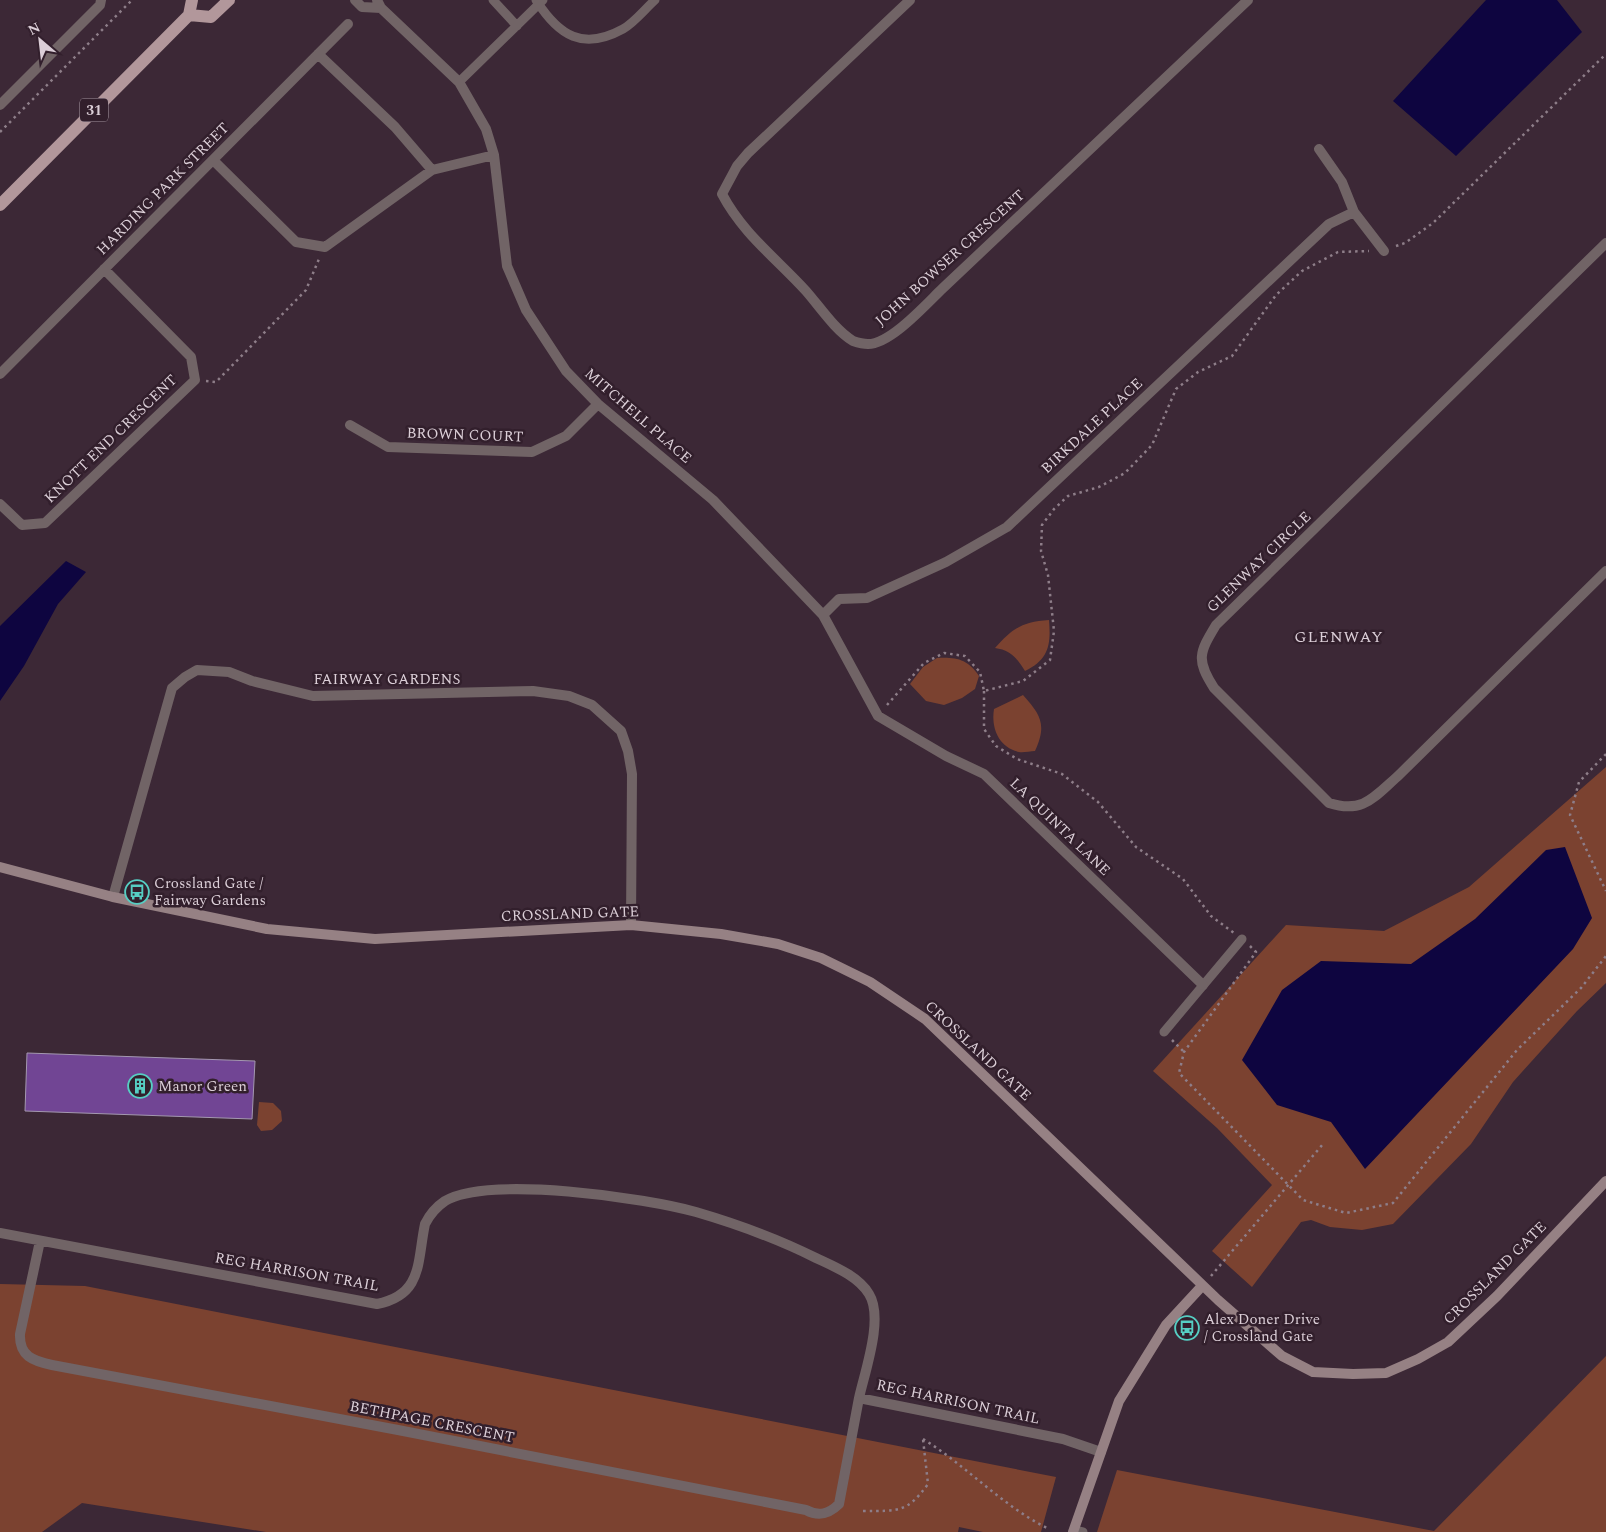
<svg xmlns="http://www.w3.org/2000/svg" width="1606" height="1532" viewBox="0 0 1606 1532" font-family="Spectral,serif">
	<rect width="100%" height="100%" fill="#3c2836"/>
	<path fill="#7b4230" d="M1049,620c2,25 0,39 -24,51 -8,-13 -15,-21 -30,-23 18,-20 27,-26 54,-28z
		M937,658c19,-1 31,1 42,18l-4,13 -13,9 -18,7 -18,-4 -16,-17 13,-17z
		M1023,695c18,20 24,30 12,56 -5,0 -12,2 -16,1 -21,-5 -28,-25 -25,-43z
		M1606,767v216l-29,28 -64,71 -42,62 -78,80 -31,6 -32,-3 -19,-7 -10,2 -49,65 -40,-36 60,-66 -55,-57 -64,-57 133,-146 98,6 85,-44z
		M259,1102l14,1 8,8 1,10 -10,9 -11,1 -4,-6z
		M0,1284l85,2 971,191 -15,55h-58l-24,-5 -1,5h-692l-184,-29 -40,29h-42z
		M1606,1356v176h-509l20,-62 317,61z"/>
	<path fill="#0e0540" d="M1486,0h71l25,32 -126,124 -63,-55z
		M66,561l20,11 -28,32 -34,62 -24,35v-75z
		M1565,847l27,71 -19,31 -208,220 -34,-47 -54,-17 -35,-45 40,-70 39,-29 90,3 64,-45 71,-69z"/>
	<path fill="#714594" stroke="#a498b0" d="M27,1053l228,8 -3,58 -227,-8z"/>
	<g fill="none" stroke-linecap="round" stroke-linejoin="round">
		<path stroke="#8e7e89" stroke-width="2.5" stroke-dasharray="2.5 4" stroke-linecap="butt" d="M0,132l132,-132
			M1396,246l9,-3 28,-20 173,-169
			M206,381l10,1 90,-92 13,-31
			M984,691v38l12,17 21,13 45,15 36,28 38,45 47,32 28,37 23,17
			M887,705l37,-42 20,-10 21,3 15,16 4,19 39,-10 27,-21 4,-29 -6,-56 -7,-24 1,-26 12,-16 14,-13 31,-9 26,-14 27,-28 24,-56 22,-17 34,-16 44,-61 26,-24 36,-19 31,-1
			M1606,754l-27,28 -9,33 36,76
			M1250,946l6,6 -72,100 -5,21 124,127 43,13 47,-10 124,-153 64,-62 25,-32
			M1172,1040l12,12
			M1211,1276l112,-132
			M923,1439c44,27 79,67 126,90
			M863,1511c35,0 44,2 65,-27l-5,-45"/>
		<path stroke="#716466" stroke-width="9" d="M493,0l24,26
			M536,0c23,36 47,51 87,29 11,-6 22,-20 32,-29
			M459,82l84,-82
			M1164,1032l78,-93
			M1074,1530l9,2"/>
		<path stroke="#716466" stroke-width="10" d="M355,0l7,7 19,1
			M377,0l4,8 78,74 27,47 8,26 13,111 19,44 40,61 32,33 115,96 110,115 55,101 68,40 38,18 219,211
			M910,0l-162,153 -11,13 -15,28c21,40 55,65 84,97 14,16 29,39 47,50 3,1 11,3 15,3 23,0 59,-41 75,-56l305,-288
			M318,54l77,73 37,43
			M0,105l100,-100 1,-5
			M1319,149l23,33 12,30 30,39
			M213,160l83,82 29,5 107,-77 62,-15
			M1606,243l-390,382c-17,28 -20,35 -2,63l115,115c34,11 45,-6 69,-27l208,-205
			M0,374l348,-350
			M350,425l38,22 144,5 34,-16 32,-32
			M0,504l22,21 23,-2 150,-143 -4,-23 -87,-88
			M823,615l16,-16 28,-1 79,-36 61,-35 322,-303 25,-12
			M113,897l59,-209 13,-11 12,-7 32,2 23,9 61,15 220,-5 36,5 23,9 29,26 7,20 4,23 -1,151
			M0,1233l377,71c46,-9 40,-42 48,-80 5,-10 11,-17 20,-23 43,-26 202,-3 251,11 41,12 82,27 120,46 19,9 42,18 53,36 15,24 -4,77 -10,104l204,41 38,13
			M40,1241l-20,93c-1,22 13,27 32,31l346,65 408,80c13,7 23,4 33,-6l20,-106"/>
		<path stroke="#968184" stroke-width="10" d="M0,867l113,30 154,32 108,10 256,-14 90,9 57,10 43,14 49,24 55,37 293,281 64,56 31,16 40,2 33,-1 32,-14 30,-17 49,-46 109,-115
			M1073,1532l46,-131 47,-76 36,-39"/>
		<path stroke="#b2979b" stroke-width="12" d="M189,15l22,2 18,-17
			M0,205l189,-190 3,-15"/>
	</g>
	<defs>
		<g id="bus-ring" transform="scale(1.25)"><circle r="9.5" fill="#321f2c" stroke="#56cec3" stroke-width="1.5"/><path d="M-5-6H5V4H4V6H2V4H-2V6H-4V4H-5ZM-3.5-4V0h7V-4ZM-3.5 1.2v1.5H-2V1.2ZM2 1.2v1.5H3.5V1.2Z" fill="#56cec3"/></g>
		<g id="building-ring" transform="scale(1.25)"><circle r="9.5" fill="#321f2c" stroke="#56cec3" stroke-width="1.5"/><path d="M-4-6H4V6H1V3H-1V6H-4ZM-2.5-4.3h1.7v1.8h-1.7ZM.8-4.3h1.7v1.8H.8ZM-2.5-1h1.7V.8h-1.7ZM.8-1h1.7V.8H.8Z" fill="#56cec3"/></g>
	</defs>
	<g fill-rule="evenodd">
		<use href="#bus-ring" x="137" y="892"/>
		<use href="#building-ring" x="140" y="1086"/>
		<use href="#bus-ring" x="1187" y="1328"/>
	</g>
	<g text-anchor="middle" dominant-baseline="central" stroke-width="5" stroke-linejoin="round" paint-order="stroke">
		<rect fill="#321f2c" stroke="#a89aa4" stroke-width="1" x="80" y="98.5" width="28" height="23" rx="4"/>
		<g font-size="14" font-weight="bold" fill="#dbced7">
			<text x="94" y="110">31</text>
		</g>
		<g font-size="15" fill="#dbced7" stroke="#321f2c">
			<text transform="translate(163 189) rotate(-45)">HARDING PARK STREET</text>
			<text transform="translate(950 258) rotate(-42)">JOHN BOWSER CRESCENT</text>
			<text transform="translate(638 416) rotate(41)">MITCHELL PLACE</text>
			<text transform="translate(1092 426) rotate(-43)">BIRKDALE PLACE</text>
			<text transform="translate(465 435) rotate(2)">BROWN COURT</text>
			<text transform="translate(111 439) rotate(-44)">KNOTT END CRESCENT</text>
			<text transform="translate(1259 562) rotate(-44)">GLENWAY CIRCLE</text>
			<text x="387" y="679">FAIRWAY GARDENS</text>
			<text transform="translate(1060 827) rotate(44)">LA QUINTA LANE</text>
			<text transform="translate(570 914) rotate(-2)">CROSSLAND GATE</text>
			<text transform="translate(978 1051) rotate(43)">CROSSLAND GATE</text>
			<text transform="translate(297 1272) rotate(10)">REG HARRISON TRAIL</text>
			<text transform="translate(1495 1273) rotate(-45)">CROSSLAND GATE</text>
			<text transform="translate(958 1402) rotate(12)">REG HARRISON TRAIL</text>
			<text transform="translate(432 1422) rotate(11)">BETHPAGE CRESCENT</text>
		</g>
		<g font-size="15" fill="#dbced7" stroke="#321f2c" text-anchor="start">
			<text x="154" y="883">Crossland Gate /<tspan x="154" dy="17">Fairway Gardens</tspan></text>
			<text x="158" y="1086">Manor Green</text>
			<text x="1204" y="1319">Alex Doner Drive<tspan x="1204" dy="17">/ Crossland Gate</tspan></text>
		</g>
		<g font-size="16" letter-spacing="1" fill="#dbced7" stroke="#321f2c">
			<text x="1339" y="637">GLENWAY</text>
		</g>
	</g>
	<g transform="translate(40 40) rotate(332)" stroke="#321f2c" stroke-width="4" paint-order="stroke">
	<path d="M0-4L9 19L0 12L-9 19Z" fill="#dbced7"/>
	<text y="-8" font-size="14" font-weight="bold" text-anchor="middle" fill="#dbced7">N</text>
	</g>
</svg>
